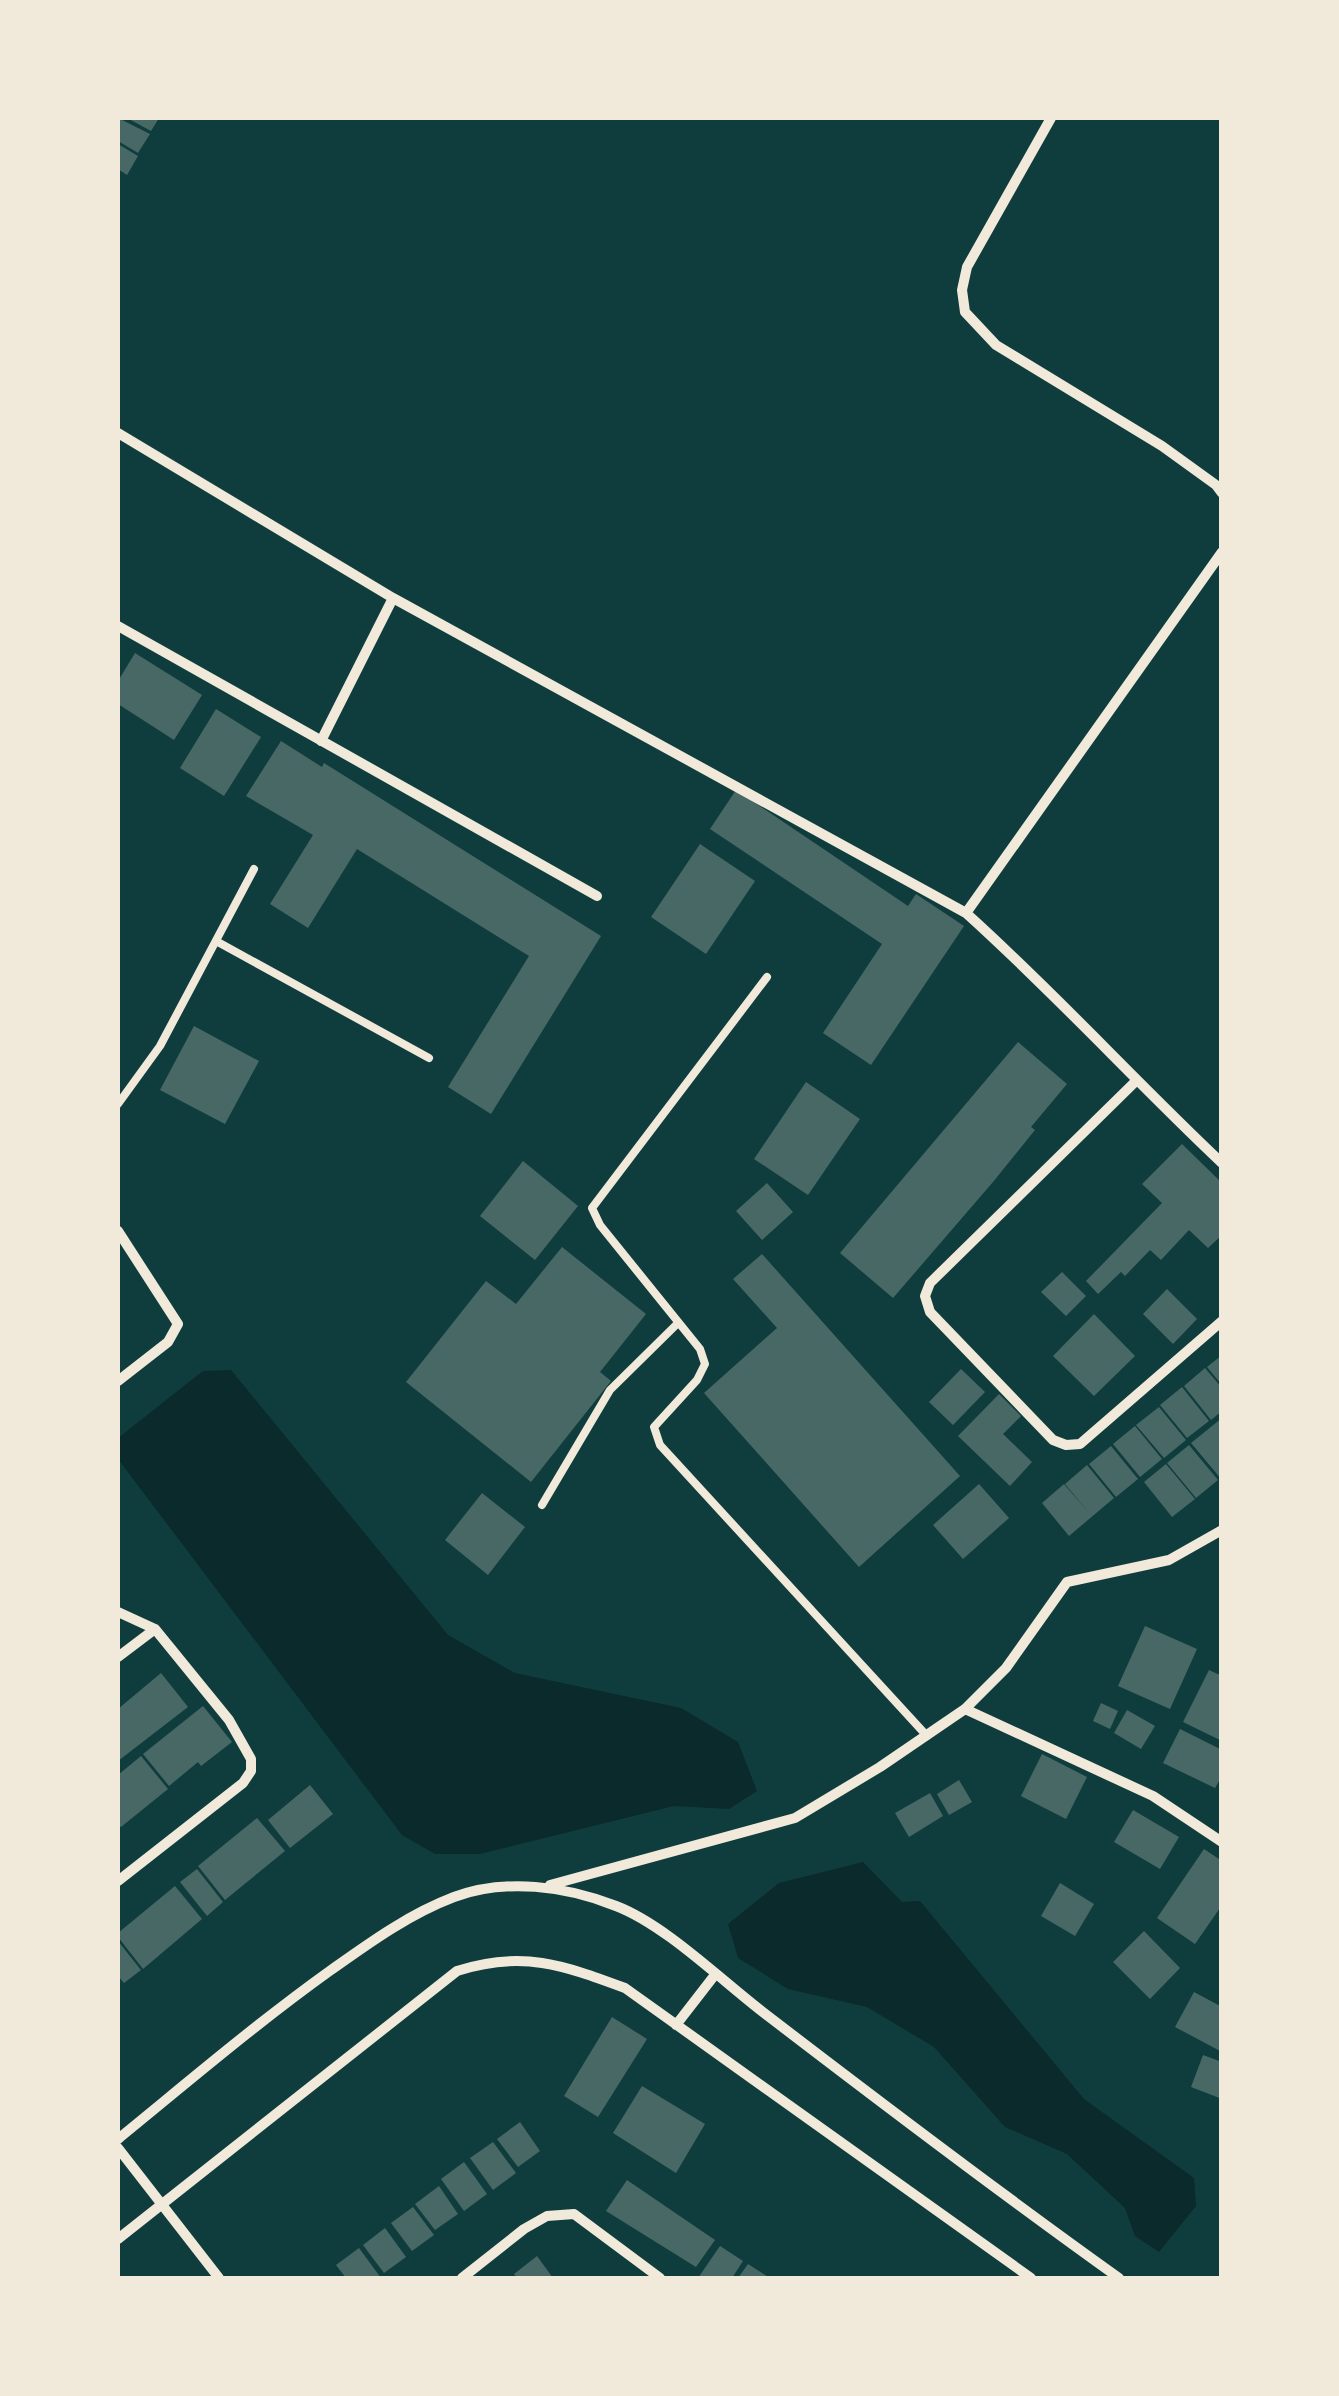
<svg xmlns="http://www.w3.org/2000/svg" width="1339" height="2396" viewBox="0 0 1339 2396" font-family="Quicksand,sans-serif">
	<rect width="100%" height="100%" fill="#0f3d3e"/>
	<path fill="#0a2a2b" d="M231,1370l217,265 67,38 166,35 57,34 19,49 -28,18 -55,-3 -194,48h-45l-33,-19 -284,-376v-21l85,-67z
		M863,1862l39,40 18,-1 164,198 110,79 2,28 -37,46 -24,-16 -10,-28 -58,-54 -62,-27 -71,-80 -67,-40 -79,-18 -50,-31 -10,-34 51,-41z"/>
	<path fill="#486865" d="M118,118l32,16 -12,19 -20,-12z
		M127,118h32l-8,13z
		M118,144l20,12 -11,19 -9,-6z
		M135,653l67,42 -28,45 -56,-36v-23z
		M216,709l45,28 -37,59 -44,-28z
		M281,741l41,26 2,-4 277,173 -110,178 -43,-27 81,-131 -172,-107 -49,79 -38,-24 43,-69 -67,-39z
		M736,790l172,116 8,-12 48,32 -93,139 -48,-32 59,-89 -172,-115z
		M700,844l55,37 -49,73 -55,-37z
		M194,1026l65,35 -34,63 -65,-34z
		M1018,1042l49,42 -36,43 4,3 -42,52 -100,116 -53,-45z
		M806,1082l54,37 -52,76 -54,-36z
		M1182,1144l40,39v52l-14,13 -19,-18 -28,30 -11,-10 -25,26 -4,-4 -23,22 -12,-13 76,-78 -20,-19z
		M523,1161l55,45 -43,54 -55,-44z
		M767,1183l26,29 -31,28 -26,-29z
		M562,1247l84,67 -46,58 11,9 -80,101 -125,-100 80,-101 30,23z
		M762,1254l198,222 -101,91 -155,-174 73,-65 -44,-49z
		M1062,1272l24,24 -20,20 -25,-24z
		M1167,1289l30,30 -24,25 -30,-30z
		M1094,1314l41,42 -41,40 -41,-40z
		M1222,1355v30l-15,-18z
		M1205,1368l17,20v23l-11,9 -27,-34z
		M961,1369l24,23 -32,33 -24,-23z
		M1182,1387l27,34 -22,17 -27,-33z
		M999,1394l22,22 -18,18 29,28 -22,24 -52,-50z
		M1159,1407l27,33 -22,18 -28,-33z
		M1222,1418v62l-31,-37z
		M1135,1426l27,33 -22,18 -27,-33z
		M1189,1445l29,35 -22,18 -29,-35z
		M1111,1446l27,33 -22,18 -27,-33z
		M1166,1464l29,35 -23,18 -28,-35z
		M1087,1465l27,33 -45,38 -27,-33 22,-19 25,29 -24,-29z
		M979,1484l30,34 -46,41 -30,-34z
		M482,1493l43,34 -37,48 -43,-35z
		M1145,1626l52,23 -27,60 -52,-23z
		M1209,1670l13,6v65l-39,-19z
		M161,1673l27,34 -70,54v-52z
		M1101,1703l17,8 -8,18 -17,-8z
		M203,1706l29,36 -31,24 -3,-4 -29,24 -26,-32z
		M1127,1710l28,16 -14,23 -27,-16z
		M1180,1729l42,21v26l-7,12 -52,-25z
		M1042,1754l45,23 -21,42 -45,-23z
		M141,1756l27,33 -47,38 -3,-3v-49z
		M959,1780l13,22 -23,13 -12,-21z
		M310,1785l23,29 -43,34 -22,-28z
		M930,1793l13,23 -34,21 -14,-24z
		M1133,1810l46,27 -19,32 -46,-27z
		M257,1818l28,33 -60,49 -27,-34z
		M1204,1849l18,12v44l-27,39 -38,-26z
		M197,1869l26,33 -16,14 -27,-34z
		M1060,1883l34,21 -19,32 -34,-20z
		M175,1886l27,33 -59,50 -25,-32v-4z
		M1144,1931l36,37 -30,31 -37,-37z
		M118,1941l23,29 -17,13 -6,-7z
		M1194,1992l28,15v45l-47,-25z
		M612,2017l35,22 -49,78 -34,-21z
		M1203,2055l19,7v37l-31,-12z
		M642,2086l63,38 -29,49 -63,-40z
		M520,2122l20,29 -22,16 -21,-28z
		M493,2142l23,31 -23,17 -23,-32z
		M464,2162l23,32 -23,17 -23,-32z
		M627,2180l88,60 -19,27 -90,-56z
		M439,2186l19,28 -23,16 -20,-26z
		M413,2207l21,28 -22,16 -21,-28z
		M385,2228l21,29 -22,16 -21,-28z
		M720,2246l23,15 -11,17h-34z
		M359,2248l22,30h-35l-10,-13z
		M537,2256l16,22h-36l-3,-4z
		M748,2264l22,14h-32z"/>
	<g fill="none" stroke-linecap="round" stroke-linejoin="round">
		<path stroke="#f1e9da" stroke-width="8" d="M216,941l213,117
			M767,977l-175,231 8,17 100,124 5,15 -8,16 -43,47 6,18 267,291
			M118,1104l42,-58 94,-177
			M542,1505l68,-115 67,-66"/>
		<path stroke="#f1e9da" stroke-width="10" d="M1051,118l-84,149 -5,23 3,22 31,33 166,101 54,39 6,8
			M118,433l275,165 573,315
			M1222,552l-256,361c89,80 169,168 256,250
			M118,626l479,270
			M321,741l72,-143
			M1136,1081l-206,202 -5,13 5,16 123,128 13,5 14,-1 142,-123
			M118,1231l60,93 -10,18 -50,39
			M118,1612l37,17 74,91 22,39v12l-8,12 -125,98
			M118,1657l37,-28
			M965,1709l188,87 69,46
			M550,1885l245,-67 85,-51 85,-58 41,-41 61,-86 102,-22 53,-30
			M676,2025l38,-49
			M118,2139c70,-57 139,-116 213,-169 38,-27 78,-56 123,-73 51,-19 112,-11 162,9 50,19 108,77 152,110 116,89 232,177 351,262
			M118,2148l101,130
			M118,2239l339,-268c65,-21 106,-6 168,17l406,290
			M462,2278l62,-49 23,-13 27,-2 86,64"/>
	</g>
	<rect width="1339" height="2396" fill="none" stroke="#f1e9da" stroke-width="240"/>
</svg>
